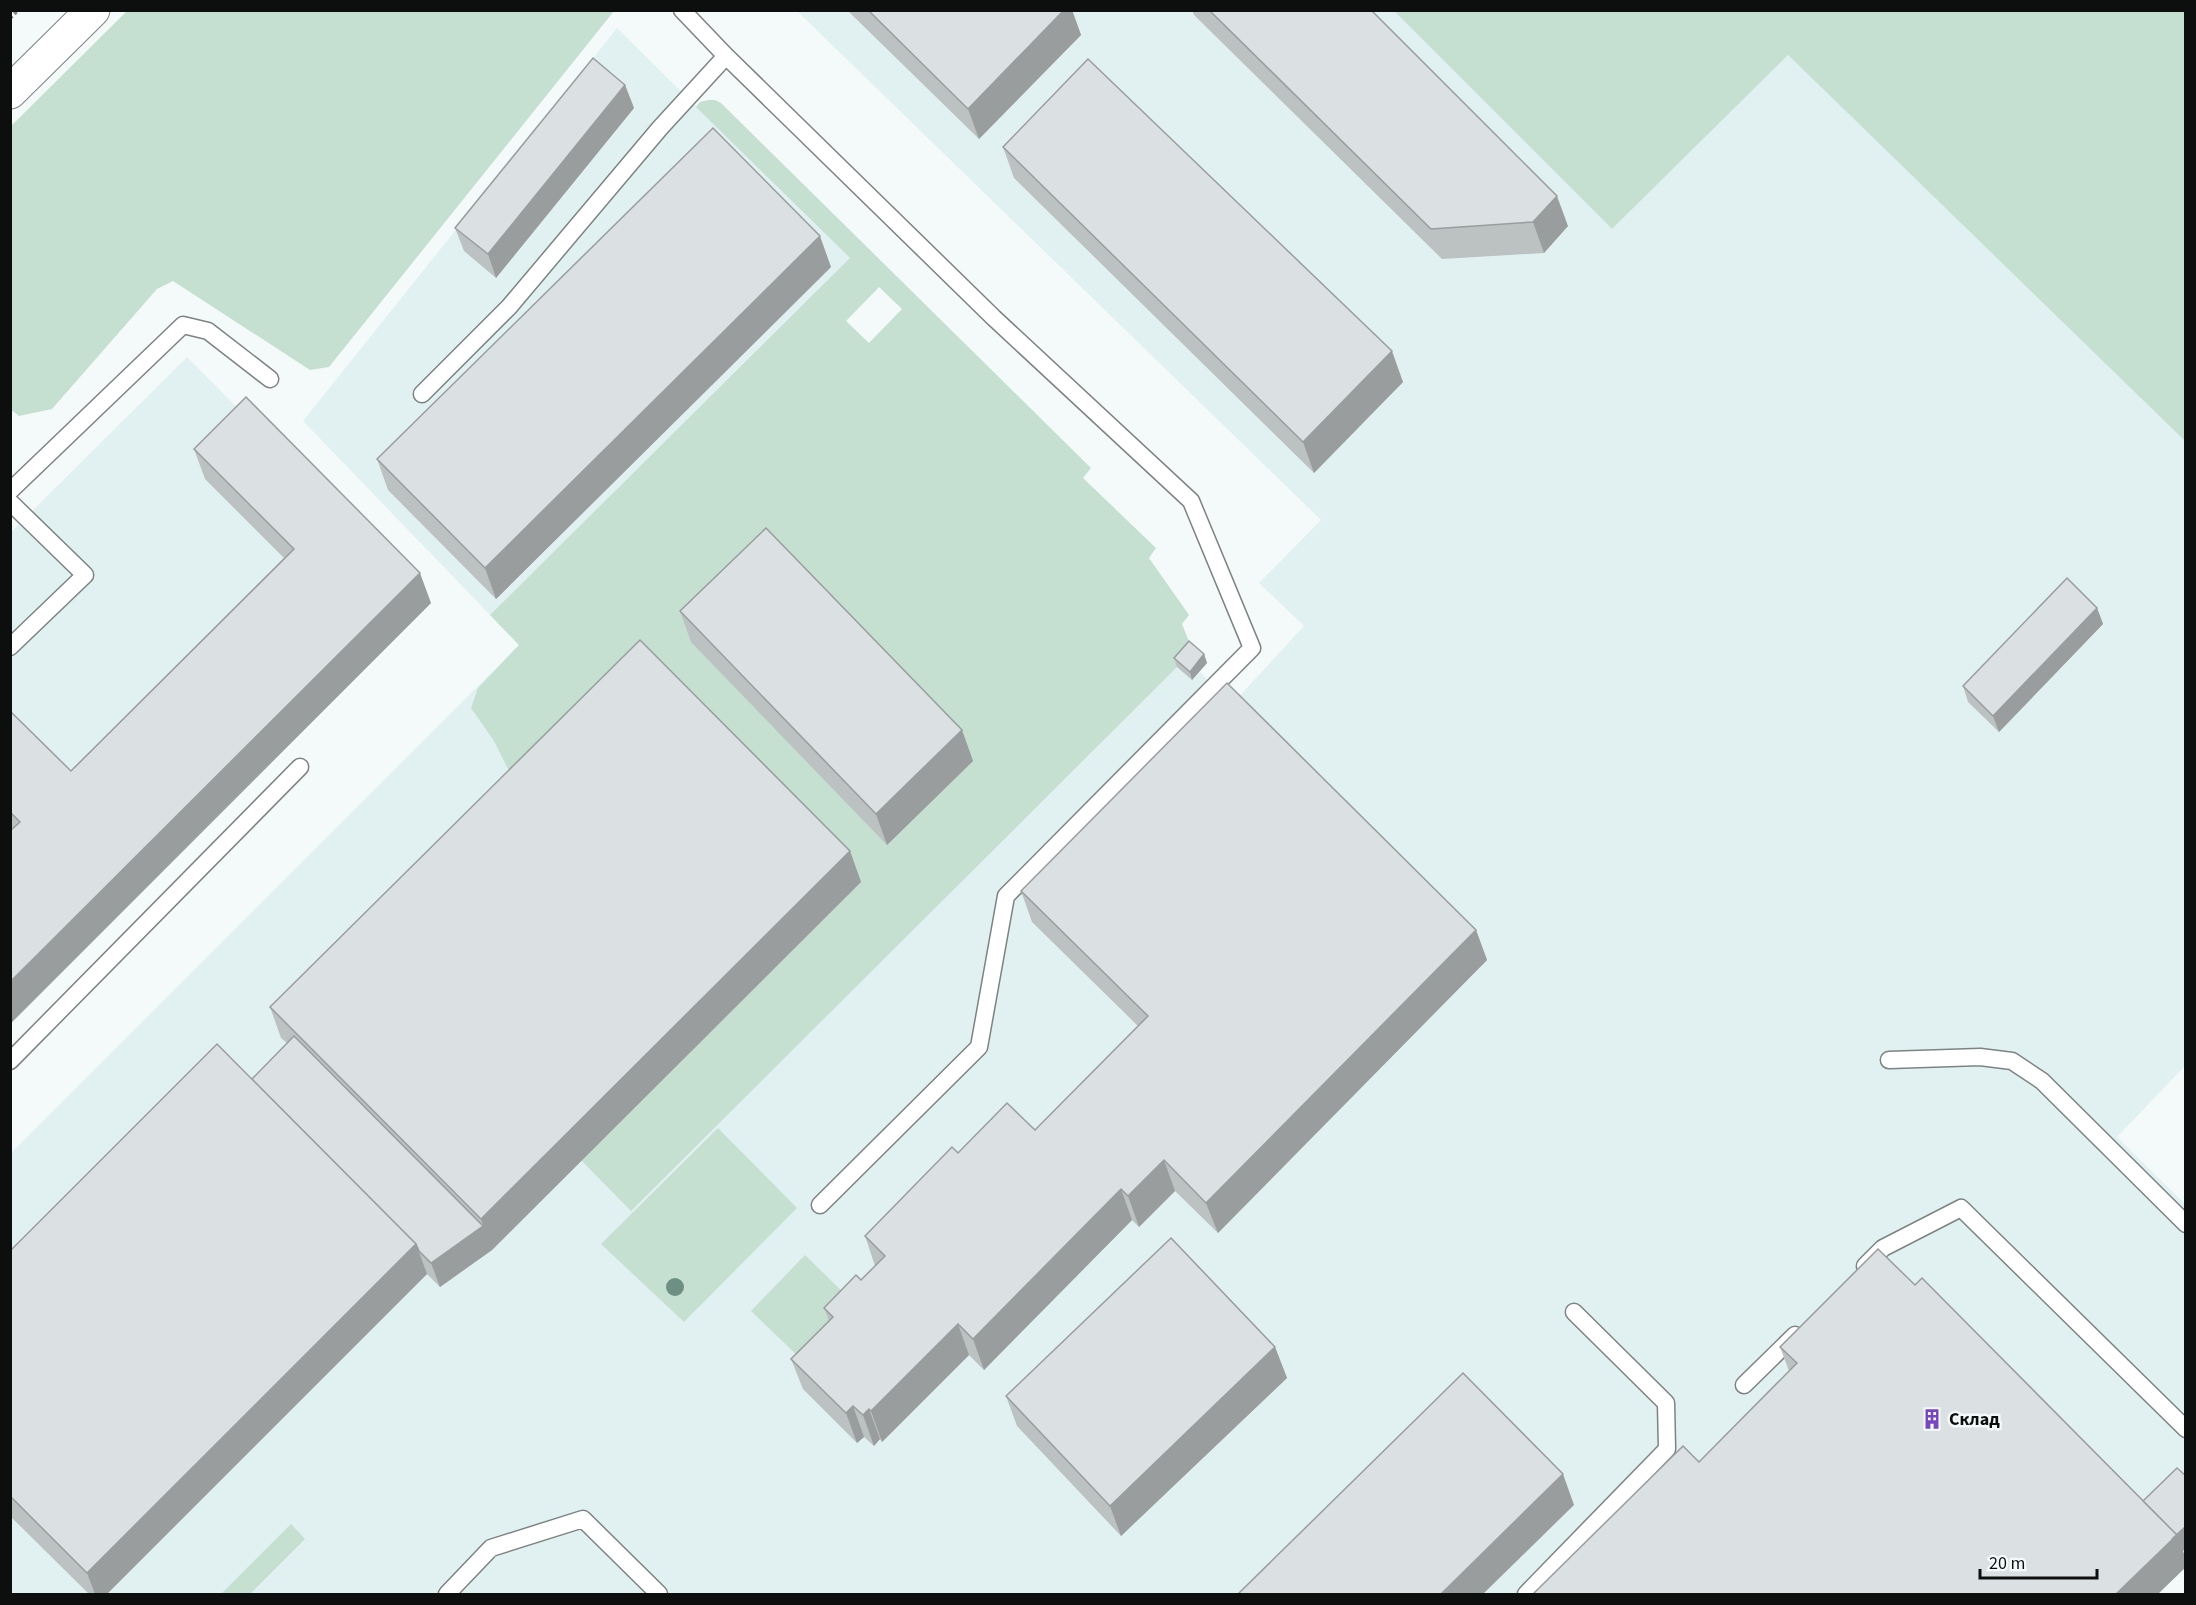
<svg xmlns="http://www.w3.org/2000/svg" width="2196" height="1605" viewBox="0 0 2196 1605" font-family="'Source Sans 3',sans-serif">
	<rect width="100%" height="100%" fill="#f4fafa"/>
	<path fill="#e1f1f2" d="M797,11h597l218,218 176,-174 397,386v625l-68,71 68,67v363l-27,27h-2147v-441l508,-508 -216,-224 314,-393 262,259 -33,34 346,359 8,-8 32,32 72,-78 -45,-43 62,-63z
		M187,357l244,246 -420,421v-492z"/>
	<path fill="#c5dfd0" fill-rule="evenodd" d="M127,11v-1l487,1 -285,356 -19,3 -137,-89 -16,8 -105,120 -33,7 -9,-7 1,-283z
		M1394,11h791v430l-397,-386 -176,174z
		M708,100h7l6,3 370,365 -8,10 73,70 -7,10 40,57 -7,9 10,25 -15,18 -546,544 -53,-54 -61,-370 -23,-46 -23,-33 7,-20 41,-43 -29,-30 360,-357 -154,-151 4,-5zM879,287l23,22 -33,34 -23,-22z
		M718,1128l79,80 -113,114 -83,-78z
		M805,1255l54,53 -54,55 -54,-52z
		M291,1524l14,15 -55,55h-29z"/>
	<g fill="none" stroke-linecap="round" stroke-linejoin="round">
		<g stroke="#7d8383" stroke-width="19">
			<path id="lane" d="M682,10l44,46 268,262 197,183 61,147 -246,248 -27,151 -159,158
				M422,394l87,-87 151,-179 66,-72
				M10,491l173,-166 25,6 62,48
				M10,502l75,73 -75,72
				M1889,1060l91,-3 32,4 30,20 144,143
				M10,1061l290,-294
				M1865,1266l18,-18 78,-40 225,221
				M1744,1385l51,-50
				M447,1594l44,-46 92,-29 76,75
				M1526,1594l141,-145 -1,-46 -92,-91"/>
		</g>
		<g stroke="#7d8383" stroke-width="35">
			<path id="secondary" d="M10,92l83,-82"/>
		</g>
		<path stroke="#808484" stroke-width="4" stroke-dasharray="3 3" stroke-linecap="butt" d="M10,18l8,-8"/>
		<use href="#lane" stroke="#fff" stroke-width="16"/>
		<use href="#secondary" stroke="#fff" stroke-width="33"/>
	</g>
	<circle fill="#6e9084" cx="675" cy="1287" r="9"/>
	<path fill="#bcc1c2" d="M847,10h225l9,25 -102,104z
		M1192,10h179l197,216 -24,27 -102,6 -248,-244z
		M625,85l9,23 -138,170 -32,-27 -9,-23z
		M1003,147l400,235 -89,91 -300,-295z
		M831,267l-335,332 -108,-109 -11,-31z
		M194,449l237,154 -421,421v-313l61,60 213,-213 -79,-79z
		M2097,608l6,16 -104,108 -31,-30 -5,-16z
		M680,611l282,119 11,31 -86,84 -196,-203z
		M1204,654l3,9 -15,17 -15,-13 -3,-9z
		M850,851l11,31 -369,368 -52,37 -13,-13 -320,320h-18l-79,-78v-265l242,-172 35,-36 -6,-5 -11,-31z
		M1021,891l455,39 11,30 -269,273 -43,-42 -36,36 -7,-7 -148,150 -15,-15 -87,87 -2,-3 -6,7 -10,-9 -7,6 -54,-54 -12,-30 38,-38 -5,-13 37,-28 14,-14 -10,-30 93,-83 77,-23 103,-104 -106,-104z
		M1275,1347l12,31 -166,158 -104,-110 -11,-30z
		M1780,1347l403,204 -484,-89 90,-91z"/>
	<path fill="#999d9e" d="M1064,10h8l9,25 -102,104 -11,-30z
		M625,85l9,23 -138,170 -8,-24z
		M1557,196l11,30 -24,27 -11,-31z
		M820,236l11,31 -335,332 -11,-31z
		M1392,351l11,31 -89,91 -11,-31z
		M420,573l11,30 -421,421v-42z
		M2097,608l6,16 -104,108 -6,-16z
		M1204,654l3,9 -15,17 -2,-8z
		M962,730l11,31 -86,84 -11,-31z
		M850,851l11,31 -369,368 -52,37 -9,-24 52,-37 -2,-7z
		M1476,930l11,30 -269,273 -12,-30z
		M1164,1160l11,31 -36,36 -11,-31z
		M1121,1189l11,31 -148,150 -11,-31z
		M416,1244l11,30 -320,320h-12l-8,-21z
		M958,1324l11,31 -87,87 -11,-31z
		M1275,1347l12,31 -166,158 -11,-30z
		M853,1406l11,31 -7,6 -11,-30z
		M869,1409l11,30 -6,7 -11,-31z
		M1563,1474l11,31 -91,89h-42z
		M2186,1526v22l-3,3 3,8v8l-28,27h-42z"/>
	<path fill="#dbe0e2" stroke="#999d9e" stroke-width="1.5" d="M868,10h196l-96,99z
		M1209,10h162l186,186 -24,26 -102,7z
		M593,58l32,27 -137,169 -33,-26z
		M1088,59l304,292 -89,91 -300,-295z
		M713,128l107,108 -335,332 -108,-109z
		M246,397l174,176 -410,409v-151l10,-9 -10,-10v-101l61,60 223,-222 -100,-100z
		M766,528l196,202 -86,84 -196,-203z
		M2067,578l30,30 -104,108 -30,-30z
		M640,640l210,211 -369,368 -211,-212z
		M1189,641l15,13 -14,18 -16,-14z
		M1227,683l249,247 -270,273 -42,-43 -36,36 -7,-7 -148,150 -15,-15 -87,87 -2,-2 -6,6 -10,-9 -7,7 -55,-54 42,-42 -9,-9 32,-33 5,5 24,-24 -20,-20 87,-89 6,6 49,-50 28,27 113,-114 -127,-125z
		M294,1036l189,190 -52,37 -12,-12 -3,-7 -164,-165z
		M217,1044l199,200 -329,329 -77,-77v-245z
		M1171,1238l104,109 -165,159 -104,-110z
		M1878,1249l37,36 7,-7 255,257 -61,59h-583l150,-148 16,16 98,-99 -17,-16z
		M1463,1373l100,101 -122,120h-203z
		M2177,1468l9,8v50l-14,13 5,-4 -34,-34z"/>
	<defs>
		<g id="building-bare" transform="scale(1.62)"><path d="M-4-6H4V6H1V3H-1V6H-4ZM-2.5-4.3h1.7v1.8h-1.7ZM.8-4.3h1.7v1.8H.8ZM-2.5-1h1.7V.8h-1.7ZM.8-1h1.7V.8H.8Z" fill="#7847bf" stroke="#f4fafa" stroke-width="2.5" paint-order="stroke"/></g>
	</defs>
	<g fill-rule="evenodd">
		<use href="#building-bare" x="1932" y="1419"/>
	</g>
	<g text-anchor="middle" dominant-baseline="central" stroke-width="5" stroke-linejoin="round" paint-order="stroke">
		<g font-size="18" font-weight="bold" fill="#0d0f0f" stroke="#f4fafa" text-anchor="start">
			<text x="1949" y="1419">Склад</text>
		</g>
	</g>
	<rect width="2196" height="1605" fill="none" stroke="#0d0f0f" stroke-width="24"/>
	<path d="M1980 1569v9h117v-9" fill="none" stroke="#0d0f0f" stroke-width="3"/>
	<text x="1989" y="1569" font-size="18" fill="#0d0f0f" stroke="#f4fafa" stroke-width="4.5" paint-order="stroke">20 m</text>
</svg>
